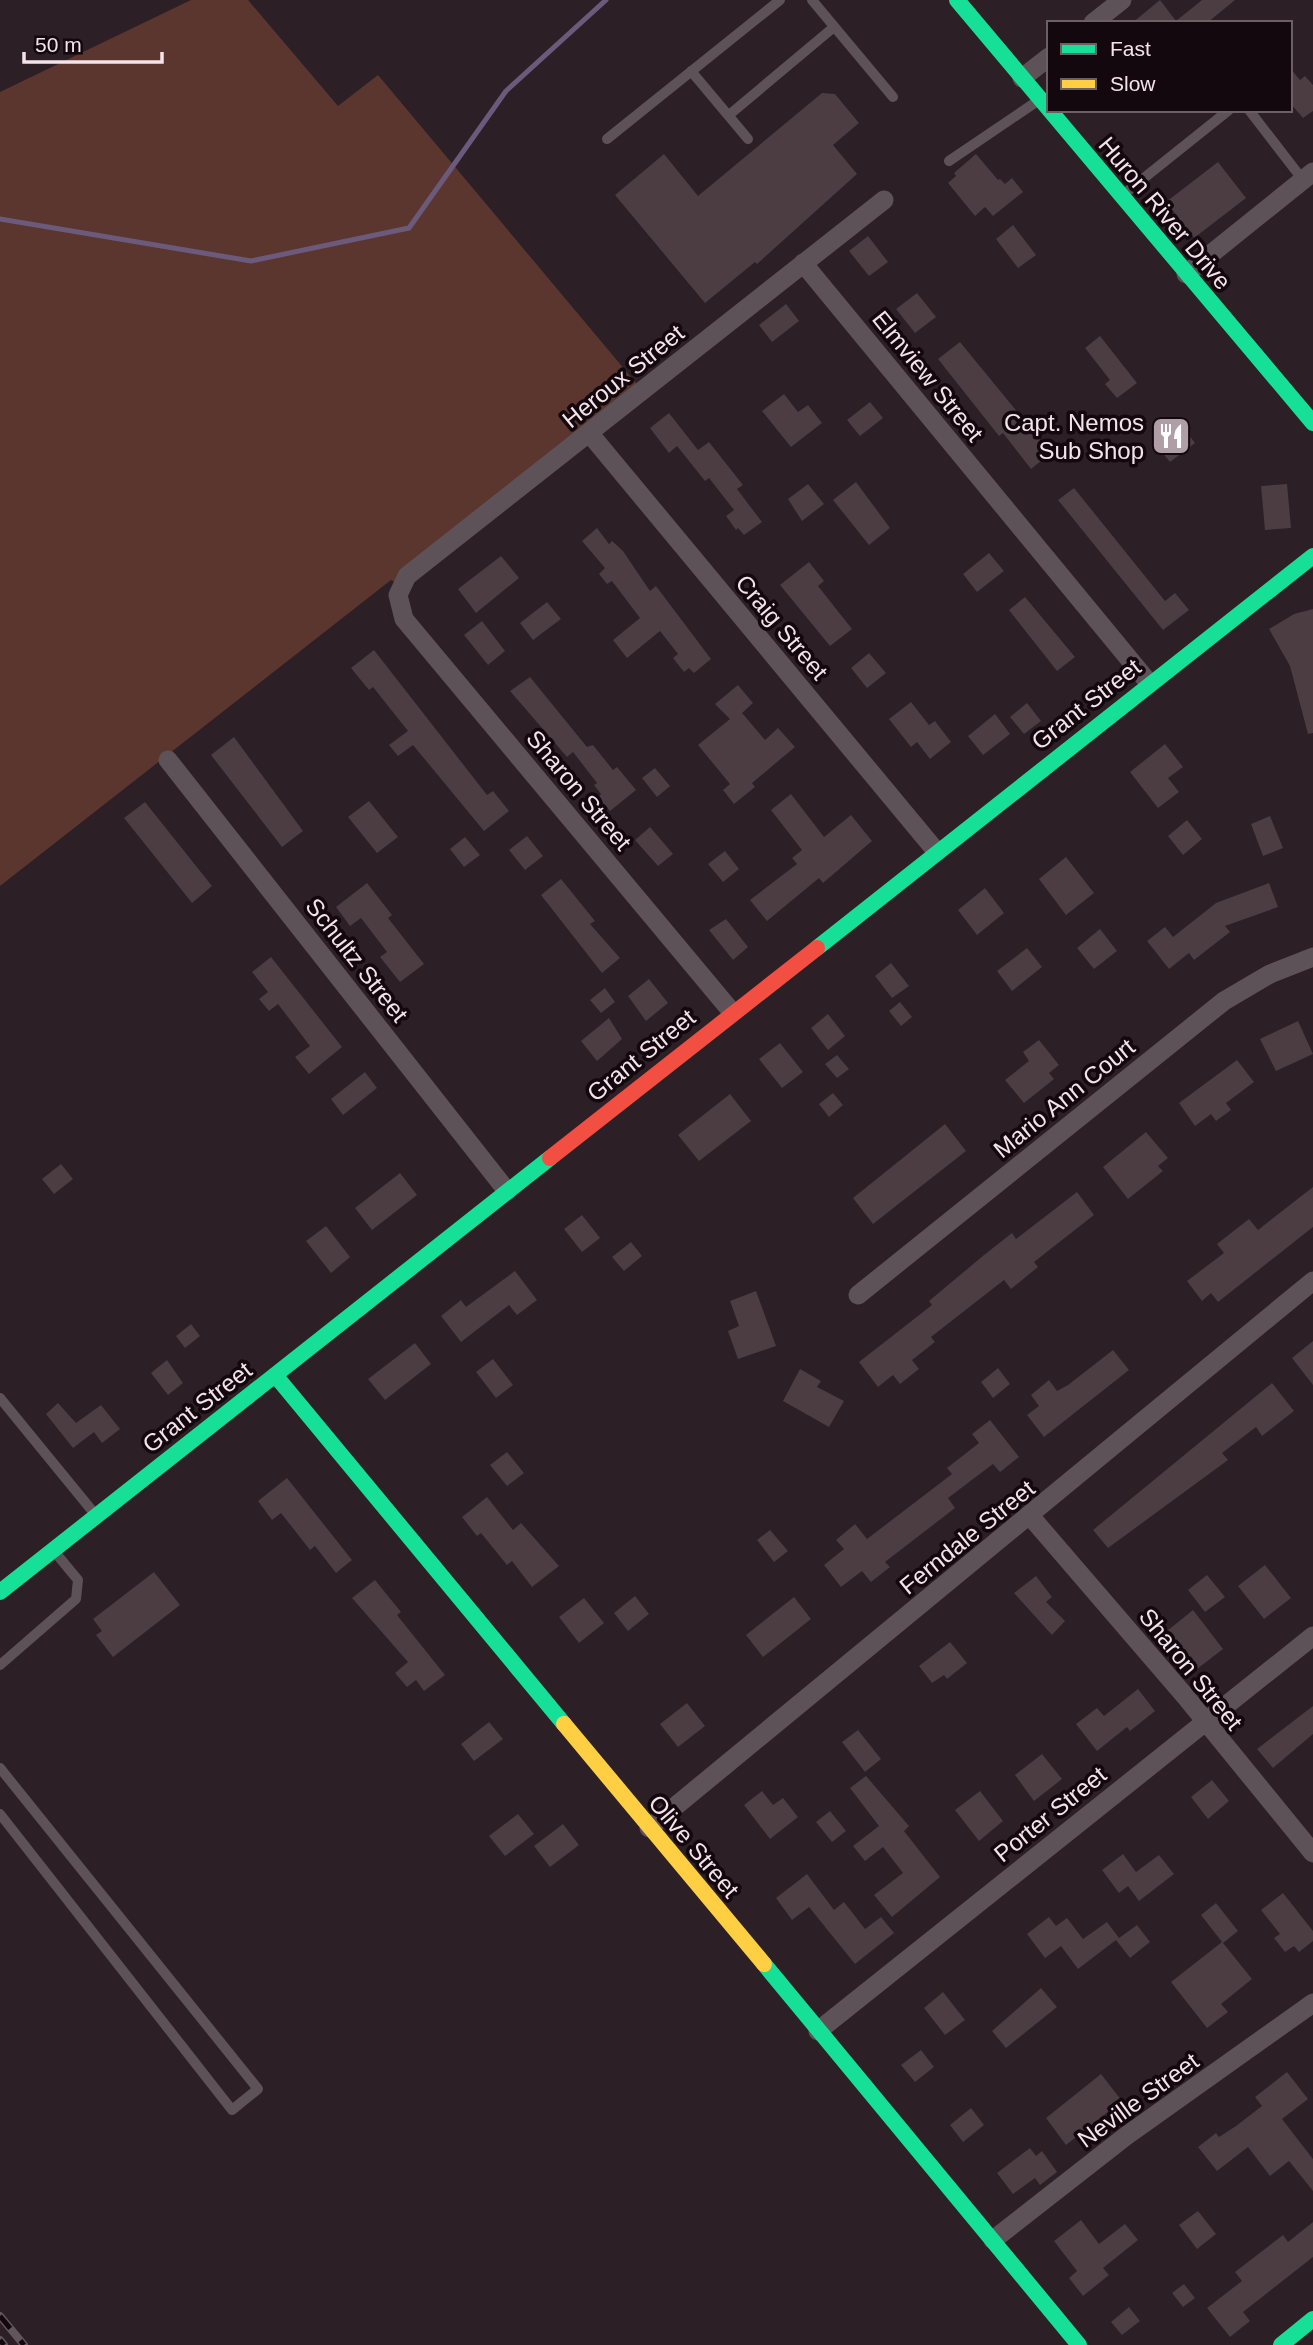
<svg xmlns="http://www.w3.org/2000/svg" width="1313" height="2345" viewBox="0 0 1313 2345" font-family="Helvetica,sans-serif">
	<rect width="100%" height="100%" fill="#2c1f25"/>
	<path fill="#5b362f" d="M191,0h57l90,106 40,-31 263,314 -243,195 -7,-4 -391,306v-794z"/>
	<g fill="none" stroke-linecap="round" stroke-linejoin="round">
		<path stroke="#6c5a7c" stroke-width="5" d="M0,219l251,42 158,-33 97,-137 100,-91"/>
	</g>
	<path fill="#4b3d41" d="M1160,0l16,21 26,-21h33l-28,23h-75z
		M1290,68l10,12 5,-4 8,9v26l-10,7 -13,-15z
		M822,93l13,1 24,29 -26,22 24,29 -100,90 -2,-2 -50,41 -90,-108 49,-41 34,42z
		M976,154l22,26 2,-1 5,5 7,-6 11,14 -30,24 -8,-9 -10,9 -27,-33 8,-7 -2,-3z
		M1218,162l28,36 -52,40 -28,-36z
		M1013,225l23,30 -18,13 -22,-29z
		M868,236l20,26 -19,14 -20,-25z
		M917,293l19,24 -21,16 -19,-24z
		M786,304l13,17 -27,21 -13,-17z
		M1100,336l37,47 -20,15 -12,-14 5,-4 -25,-32z
		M960,342l91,111 -20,16 -28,-36 -4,3 -61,-77z
		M784,394l14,18 10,-7 14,18 -31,24 -29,-36z
		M870,402l13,16 -23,18 -13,-16z
		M669,413l29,37 11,-8 34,43 -6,4 25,33 -18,13 -6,-7 -2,2 -10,-14 8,-6 -25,-32 -4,3 -28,-35 -8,7 -19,-25z
		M1178,421l17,22 -25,19 -17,-21z
		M856,482l34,46 -21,17 -36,-45z
		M808,484l16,20 -22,17 -14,-22z
		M1287,484l4,44 -26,2 -4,-44z
		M1074,488l91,113 10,-8 14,17 -26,20 -105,-130z
		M597,528l12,16 3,-3 11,10 27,40 6,-5 55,73 -17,14 -5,-5 -5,4 -11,-14 5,-4 -18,-23 -33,27 -14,-18 27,-22 -28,-37 -5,3 -8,-10 6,-6 -23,-27z
		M989,553l15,18 -27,21 -14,-18z
		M501,556l18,22 -43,35 -18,-24z
		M809,562l15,19 -6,5 34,43 -22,17 -50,-61z
		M1025,597l50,60 -18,14 -48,-61z
		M547,602l14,17 -28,21 -13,-17z
		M1313,609v124l-5,1 -18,-68 -21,-37 25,-15z
		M482,621l23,30 -17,14 -24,-30z
		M374,650l113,145 6,-4 16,20 -25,20 -71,-86 -15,11 -9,-11 19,-14 -35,-44 -4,3 -18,-22z
		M869,653l17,20 -19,15 -16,-20z
		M530,677l57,70 6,-2 20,25 4,-3 19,23 -26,21 -12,-14 3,-3 -7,-9 3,-2 -24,-31 -6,5 -57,-66z
		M738,685l15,18 -11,10 23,27 13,-12 17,19 -43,36 3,4 -21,17 -11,-14 7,-6 -32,-39 32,-26 -15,-15z
		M911,702l18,23 6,-4 16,21 -21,17 -13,-17 -6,5 -22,-28z
		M1027,703l14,18 -17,13 -14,-17z
		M995,714l15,20 -27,21 -15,-19z
		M234,737l69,94 -21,16 -71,-92z
		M1165,744l18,23 -15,11 11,14 -21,16 -28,-36z
		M655,768l15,18 -13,11 -15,-19z
		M791,794l33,43 27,-22 21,26 -49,42 -4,-5 -52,43 -17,-21 47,-36 -5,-6 10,-8 -31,-40z
		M369,801l29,36 -21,16 -29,-36z
		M145,802l67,84 -20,17 -68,-85z
		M1270,816l13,32 -20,8 -12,-32z
		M1187,820l15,19 -19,16 -15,-19z
		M650,827l23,27 -15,12 -23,-26z
		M527,836l16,20 -18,14 -16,-20z
		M465,837l15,18 -16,12 -14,-18z
		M725,851l14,18 -16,13 -15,-18z
		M1066,857l28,36 -28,22 -27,-36z
		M561,879l34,42 -5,3 30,34 -18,15 -61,-78z
		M367,883l25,32 -4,3 36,46 -24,18 -20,-25 7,-5 -26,-34 -11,8 -14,-19z
		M1269,883l9,24 -53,19 5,6 -36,28 -5,-7 -20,16 -22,-28 18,-14 8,10 43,-34z
		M985,888l19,25 -27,22 -19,-25z
		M726,919l22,28 -15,13 -24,-30z
		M1100,929l17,22 -23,18 -17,-21z
		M1027,948l15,19 -30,24 -15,-20z
		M271,957l71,90 -33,27 -14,-17 15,-11 -32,-42 -9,7 -10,-12 9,-7 -16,-20z
		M891,963l18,23 -17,12 -17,-22z
		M649,979l19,24 -22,18 -18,-25z
		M605,988l10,14 -14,11 -11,-13z
		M900,1002l12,15 -11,9 -12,-15z
		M828,1014l17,22 -17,14 -17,-22z
		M609,1018l13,21 -25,22 -16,-20z
		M1298,1021l15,33 -37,17 -16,-32z
		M1039,1040l20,25 -10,8 5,6 -30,24 -19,-23 24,-19 -6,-9z
		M780,1043l23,29 -21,16 -23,-29z
		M837,1055l12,14 -12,9 -12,-14z
		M1237,1060l17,22 -28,21 5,7 -15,11 -5,-7 -16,12 -16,-23z
		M365,1072l12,16 -34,27 -12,-16z
		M833,1093l10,12 -14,12 -10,-13z
		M730,1094l21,27 -52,40 -21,-26z
		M945,1124l21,27 -93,73 -20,-26z
		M1146,1132l22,26 -10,8 5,5 -35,28 -25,-32z
		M61,1164l12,15 -19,15 -12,-15z
		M400,1173l17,22 -45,35 -17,-22z
		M1313,1187v40l-95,75 -7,-9 -9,8 -15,-20 37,-28 -7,-9 32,-25 9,11z
		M1077,1192l17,23 -60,47 4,5 -27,22 -7,-9 -73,57 4,5 -23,18 7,9 -19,15 -7,-9 -15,12 -19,-25 73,-57 -3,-4 55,-46 28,-22 4,6z
		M582,1215l18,23 -18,14 -18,-23z
		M326,1226l24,31 -19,16 -25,-32z
		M631,1242l11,14 -18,15 -12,-14z
		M515,1271l22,29 -20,15 -8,-10 -48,37 -20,-26 20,-16 5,7z
		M756,1291l20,55 -38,13 -10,-28 11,-5 -9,-25z
		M191,1324l9,12 -15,12 -9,-12z
		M1313,1341v44l-21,-27z
		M415,1343l16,21 -46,36 -17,-21z
		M1113,1350l16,20 -85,67 -17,-22 12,-9 -8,-11 18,-15 8,11 11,-6z
		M493,1359l20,26 -17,13 -20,-26z
		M167,1360l16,23 -15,12 -17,-22z
		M998,1368l12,16 -17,14 -12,-16z
		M800,1369l21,12 -4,6 27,14 -15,26 -46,-26z
		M1272,1383l22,28 -32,25 -6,-9 -34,26 6,7 -120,88 -15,-18z
		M58,1403l18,20 25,-18 19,24 -18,14 -8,-11 -21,16 -27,-34z
		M990,1420l29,37 -19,15 -7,-8 -45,34 7,10 -70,54 5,5 -19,15 -9,-11 -21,16 -17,-22 20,-16 -8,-9 19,-16 12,15 85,-65 -5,-6 32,-25 -7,-9z
		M507,1452l17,21 -17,13 -17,-21z
		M287,1478l65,82 -16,13 -21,-27 -5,4 -29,-37 -9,7 -14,-19z
		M487,1497l26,33 8,-7 38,43 -27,21 -20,-26 -5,4 -26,-32 -4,3 -15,-19z
		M770,1530l18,21 -14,11 -17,-22z
		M1265,1565l26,33 -27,21 -26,-33z
		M154,1572l26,33 -67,52 -17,-22 6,-4 -9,-12z
		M1207,1575l18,22 -20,15 -17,-22z
		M1036,1576l16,21 -6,5 19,19 -13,14 -38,-42z
		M375,1580l26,32 -4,3 48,60 -21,16 -8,-11 -9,7 -12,-14 13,-11 -56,-64z
		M635,1596l14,18 -21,17 -14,-18z
		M794,1597l17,22 -48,38 -17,-22z
		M584,1598l20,25 -25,20 -20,-26z
		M1193,1610l30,39 -26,20 -30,-38z
		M950,1642l17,21 -20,16 -3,-4 -12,8 -13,-17z
		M1138,1689l17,22 -25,20 -3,-4 -30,24 -21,-27 21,-16 7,8z
		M687,1703l18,23 -27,21 -18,-23z
		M1313,1706v28l-40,34 -16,-19z
		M489,1722l14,17 -29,22 -13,-17z
		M858,1730l23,29 -16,13 -23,-30z
		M1042,1754l20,25 -28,22 -19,-26z
		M866,1776l43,50 -5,5 36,46 -48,40 -18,-22 29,-22 -20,-26 -18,14 -12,-15 26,-20 -29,-38z
		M1212,1780l17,21 -21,18 -17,-22z
		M762,1791l11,14 10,-7 15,19 -28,22 -26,-34z
		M980,1791l23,30 -24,20 -24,-31z
		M830,1811l16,20 -14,11 -16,-20z
		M518,1814l16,20 -29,22 -16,-20z
		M563,1824l16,21 -29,22 -16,-21z
		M1123,1854l13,18 23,-17 15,19 -35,27 -11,-15 -9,7 -17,-23z
		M807,1874l27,36 10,-8 21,27 16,-12 13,16 -39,31 -46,-57 -17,13 -16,-22z
		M1283,1893l30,38v10l-14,11 -5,-6 -9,6 -11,-14 6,-4 -19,-24z
		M1216,1903l22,28 -15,12 29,36 -31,25 7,8 -21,16 -36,-46 51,-40 -21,-27z
		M1049,1917l7,9 11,-8 16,21 24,-17 12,16 18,-13 13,17 -20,16 -14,-18 -38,29 -17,-23 -16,12 -18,-24z
		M1041,1988l16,19 -51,41 -14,-17z
		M943,1992l22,28 -20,15 -21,-27z
		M921,2050l13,17 -19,15 -14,-17z
		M1287,2072l21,27 -26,20 31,40v32l-24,-30 -19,15 -22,-29 -31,24 -19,-24 18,-14 3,4 17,-11 26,-20 -7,-9z
		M1101,2074l21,27 -56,44 -20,-27z
		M971,2108l13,17 -21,17 -13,-17z
		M1030,2148l6,8 6,-5 15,21 -17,13 -5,-7 -22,16 -16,-21z
		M1198,2211l18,23 -19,15 -18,-24z
		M1081,2220l18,24 26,-20 13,16 -35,28 6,7 -26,21 -14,-18 8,-7 -23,-30z
		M1313,2222v35l-70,55 7,9 -20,16 -23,-29 35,-27 -7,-9 48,-37 5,7z
		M1184,2284l11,14 -12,9 -11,-14z
		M1129,2307l11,14 -18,14 -11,-13z"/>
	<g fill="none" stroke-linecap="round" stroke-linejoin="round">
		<path stroke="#5d5258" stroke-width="10" d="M812,0l81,97
			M691,71l57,68
			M1249,110l54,70
			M729,115l105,-88
			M607,139l173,-139
			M949,161l90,-61
			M1124,194l105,-84
			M0,1398l94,115
			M0,1665l76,-66 2,-19 -24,-29
			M0,1768l258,321 -26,21 -232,-296"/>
		<path stroke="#5d5258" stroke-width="19" d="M1093,23l29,-23
			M1022,78l27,-21
			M803,263l346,420
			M1186,274l127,-102
			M590,434l346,417
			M168,760l339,431
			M732,1012l-328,-393 -6,-24 9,-19 477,-376
			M858,1295l366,-294 46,-27 43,-17
			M1031,1517l154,179 128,157
			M649,1828l664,-547
			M818,2031l495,-395
			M993,2240l133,-104 187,-133"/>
		<path stroke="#16e098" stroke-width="16" d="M957,0l356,423
			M817,948l496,-392
			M275,1375l289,349
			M0,1592l550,-434
			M764,1964l315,381
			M1281,2345l32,-26"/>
		<path stroke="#ffcf43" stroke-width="16" d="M564,1724l200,240"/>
		<path stroke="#f24e42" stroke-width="16" d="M550,1158l267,-210"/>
		<g stroke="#60565b" stroke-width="8">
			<path id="rail" d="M0,2316l24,29
				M0,2340l4,5"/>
		</g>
		<use href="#rail" stroke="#13080d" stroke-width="5" stroke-dasharray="16" stroke-linecap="butt"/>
	</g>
	<defs>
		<g id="restaurant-square" transform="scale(2.0125)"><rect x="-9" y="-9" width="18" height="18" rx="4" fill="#af9ea5" stroke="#13080d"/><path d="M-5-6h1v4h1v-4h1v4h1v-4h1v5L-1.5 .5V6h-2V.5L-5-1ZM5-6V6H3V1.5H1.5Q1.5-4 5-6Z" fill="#fff"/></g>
	</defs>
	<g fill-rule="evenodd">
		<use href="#restaurant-square" x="1171" y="436"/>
	</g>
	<g text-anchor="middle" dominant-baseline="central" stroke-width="7" stroke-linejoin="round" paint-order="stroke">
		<g font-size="24" fill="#f5e3ea" stroke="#13080d">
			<text transform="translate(1165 213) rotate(50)">Huron River Drive</text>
			<text transform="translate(623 376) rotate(-39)">Heroux Street</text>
			<text transform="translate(928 376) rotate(51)">Elmview Street</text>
			<text transform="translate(782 627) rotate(50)">Craig Street</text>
			<text transform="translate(1086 704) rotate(-38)">Grant Street</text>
			<text transform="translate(579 790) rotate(50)">Sharon Street</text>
			<text transform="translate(357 960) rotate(52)">Schultz Street</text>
			<text transform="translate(641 1055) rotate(-39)">Grant Street</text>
			<text transform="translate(1064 1098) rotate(-39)">Mario Ann Court</text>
			<text transform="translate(197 1407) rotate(-38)">Grant Street</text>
			<text transform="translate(967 1537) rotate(-39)">Ferndale Street</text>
			<text transform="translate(1191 1669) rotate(51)">Sharon Street</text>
			<text transform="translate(1050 1814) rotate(-39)">Porter Street</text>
			<text transform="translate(694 1846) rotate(50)">Olive Street</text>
			<text transform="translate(1138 2100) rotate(-36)">Neville Street</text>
		</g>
		<g font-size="24" fill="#f5e3ea" stroke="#13080d" text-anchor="end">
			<text x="1144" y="422">Capt. Nemos<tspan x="1144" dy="28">Sub Shop</tspan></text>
		</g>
	</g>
	<rect x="1047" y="21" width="245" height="91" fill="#13080d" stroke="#6d6065" stroke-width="2"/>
	<rect x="1061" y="44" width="35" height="10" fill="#16e098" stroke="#6d6065" stroke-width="2"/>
	<text x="1110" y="56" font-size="21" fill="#f5e3ea">Fast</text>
	<rect x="1061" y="79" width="35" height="10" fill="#ffcf43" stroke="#6d6065" stroke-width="2"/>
	<text x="1110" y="91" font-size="21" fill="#f5e3ea">Slow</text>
	<path d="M24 52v10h138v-10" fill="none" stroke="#f5e3ea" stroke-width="3.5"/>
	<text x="35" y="52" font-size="21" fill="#f5e3ea" stroke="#13080d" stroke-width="5" paint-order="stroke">50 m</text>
</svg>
